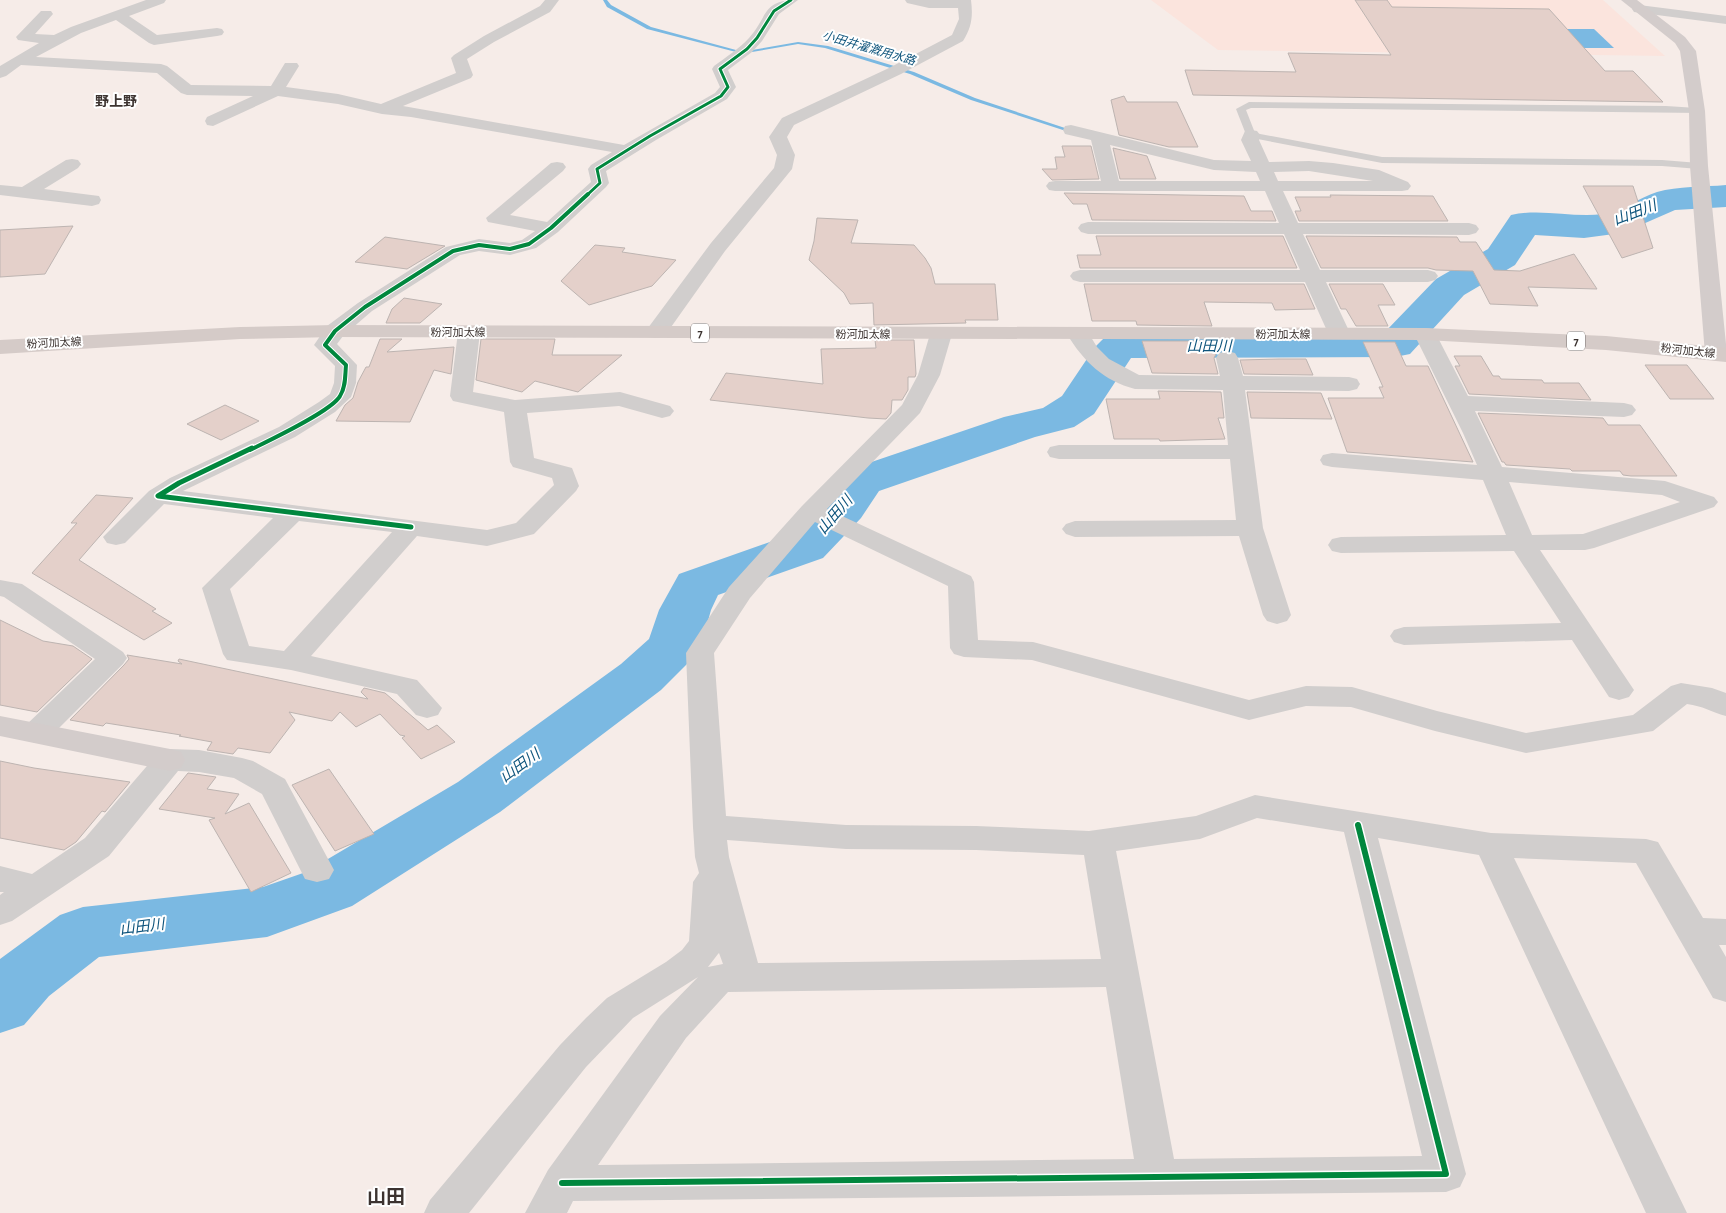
<svg xmlns="http://www.w3.org/2000/svg" width="1726" height="1213" viewBox="0 0 1726 1213" font-family="'Alegreya Sans','Noto Sans JP',sans-serif">
	<rect width="100%" height="100%" fill="#f6ece8"/>
	<path fill="#fbe4dd" d="M1151,0h452l62,56 -447,-6z"/>
	<path fill="#7bb9e2" d="M1561,29h33l20,19h-35z"/>
	<g fill="none" stroke-linecap="round" stroke-linejoin="round">
		<path fill="#7bb9e2" fill-rule="evenodd" d="M603,0h4l4,5 40,22 85,23h16l46,-8 30,4 86,26 61,26 96,32 -5,1 -95,-31 -61,-26 -85,-26 -27,-4 -46,8h-16l-89,-23 -40,-22z"/>
		<path fill="#7bb9e2" fill-rule="evenodd" d="M1726,185v22l-51,3 -48,21 -13,3 -30,4 -49,-3 -20,30 -51,30 -54,59 -15,3 -264,1 -37,56 -20,13 -39,10 -156,54 -18,27 -38,40 -105,37 -7,15 -10,36 -8,12 -32,32 -161,122 -148,94 -85,31 -168,20 -50,39 -25,29 -24,8v-74l60,-44 23,-8 180,-20 43,-15 152,-90 163,-118 28,-25 10,-29 20,-36 108,-38 40,-38 18,-27 159,-54 39,-9 19,-12 33,-49 10,-10 15,-3 264,-1 52,-54 52,-30 23,-34c30,-7 62,3 92,-1 19,-3 36,-16 54,-22 21,-6 47,-5 69,-7z"/>
	</g>
	<path fill="#e4d0ca" stroke="#bdb4b1" d="M1355,0h32l5,7 157,2 56,62h28l30,31 -470,-7 -8,-25 111,2 -8,-19 103,2z
		M1124,96l3,6h50l21,45h-29l-50,-12 -8,-35z
		M1062,146h29l8,33 -47,1 -10,-11h15l-2,-12h10z
		M1113,148l34,8 9,23h-36z
		M1583,186h50l20,62 -31,10z
		M1064,193l180,3 7,15h21l4,10 -184,-1 -5,-16h-14z
		M1330,195l103,1 15,25h-149l-4,-10h6l-6,-14h36z
		M817,218l41,2 -7,23 63,2 11,13 6,10 4,16h60l3,36h-33l1,3 -92,2 -1,-22 -23,1 -6,-11 -35,-33 5,-19z
		M73,226l-28,48 -45,3v-47z
		M1096,236h187l14,32h-217l-3,-13h24z
		M1306,236l151,1 3,5h16l18,28 26,1 54,-17 23,35 -69,-2 10,19 -48,-2 -17,-33 -37,-1 -8,-2h-107z
		M385,237l60,9 -38,23 -52,-7z
		M595,245l30,3 -3,4 54,8 -24,26 -63,19 -28,-24z
		M1084,284h220l11,25 -40,1 -3,-7 -68,-1 8,24 -75,-1 -1,-4h-44z
		M1329,284h54l12,21h-17l10,21h-32l-10,-17h-5z
		M404,298l38,6 -22,19h-34l6,-14z
		M380,339h22l-15,13 67,-5 -3,27 -17,-4 -24,52 -74,-1 9,-16 8,-7 5,-16 8,-15h3z
		M481,339h74l-3,16h70l-44,37 -43,-11 -13,11 -46,-12z
		M875,340h39l2,34 -1,3h-7v13l-6,10h-10l-1,13 -5,6 -18,-1 -158,-18 16,-27 97,11 -2,-35 55,-1z
		M1142,341h76l3,10 -4,1 -3,6 4,16 -66,-1z
		M1363,342h32l11,24h22l45,96 -126,-10 -19,-54h56l-5,-11h4z
		M1454,356h27l12,20h6l2,3 41,1 2,3h35l12,17 -122,-6 -14,-28h5z
		M1279,359h27l7,16 -69,-1 -4,-14z
		M1645,365h42l27,34h-44z
		M1158,391l63,1 3,26h-6l7,21 -65,2 -1,-2h-45l-8,-40h54z
		M1247,392l74,1 11,26 -81,-1z
		M225,405l34,16 -38,19 -34,-16z
		M1478,413l125,5 5,7h32l37,51h-46l-8,-1 -3,-4h-48l-2,-2 -64,-4 -2,-3h-2z
		M96,495l37,3 -54,62 77,49 -4,2 20,12 -28,17 -112,-67 45,-50h-6z
		M0,620l43,21 30,5 19,13 -55,53 -37,-7z
		M127,655l55,9 -4,-3 1,-2 189,40 -7,-7 3,-4 21,5 43,37 9,-5 18,17 -34,17 -19,-21 3,-2 -5,-1 -20,-21 -24,13 -16,-15 -8,9 -43,-9 6,8 -25,33 -32,-5 -5,6 -26,-4 5,-8 -33,-6 2,-1 -75,-12 -3,3 -33,-6 54,-55 5,-6z
		M0,761l34,7 96,14 -25,30 -3,-1 -26,31 -12,8 -64,-12z
		M329,769l45,65 -39,17 -43,-66z
		M188,773l28,4 -9,12 32,5 -14,20 24,-11 42,70 -40,19 -42,-72 6,-2 -56,-9z"/>
	<g fill="none" stroke-linecap="round" stroke-linejoin="round">
		<path fill="#d1cecd" fill-rule="evenodd" d="M1249,102l417,4 31,2 3,1v4l-438,-5h-11l-5,2 9,23 127,24 280,3 37,3 5,3 -5,3 -37,-3 -280,-3 -135,-26 -11,-28z"/>
		<path fill="#d1cecd" fill-rule="evenodd" d="M146,0h20l-2,3 -35,13 28,19 60,-7 5,1 2,3 -2,3 -5,1 -63,9 -5,-2 -33,-23 -35,13 -45,24 125,7 6,2 24,19 80,1 14,-23h12l2,3 -13,21 52,7 43,10 75,-31 -5,-15 3,-3 30,-19 56,-30 5,-6h14l-9,12 -56,30 -27,17 6,16 -2,3 -68,28 221,39 91,-52 5,-6 -8,-18 2,-3c12,-9 25,-17 35,-28 20,-22 12,-38 49,-38l-19,14 -17,27 -10,11 -24,18 8,17 -9,12 -71,41 -50,31 3,12 -3,4 -48,45 -22,16 -26,7 -31,-4 -19,4 -88,56 -29,25 -6,8 20,21 -1,18 -5,14 -16,15 -40,25 -112,54 304,39 29,-7 38,-38 -2,-7 -39,-11 -3,-5 -6,-50 -51,-11 -3,-5 8,-64 3,-5 8,-1 8,1 3,5 -7,60 42,8 105,-8 50,14 4,5 -4,5 -8,2 -43,-12 -92,7 7,45 38,10 7,18 -3,5 -42,43 -47,12 -70,-10 -106,120 106,24 25,28 -4,7 -11,3 -11,-3 -19,-21 -106,-24 -64,-10 -4,-6 -21,-66 71,-70 -109,-14 -39,39 -9,2 -9,-2 -4,-6 46,-46 21,-13 109,-51 40,-25 11,-8 4,-11 1,-17 -21,-21 13,-19 31,-23 88,-56 33,-8 31,4 12,-3 13,-9 -47,-9 -2,-4 65,-55 6,-1 6,1 3,4 -3,4 -53,44 37,7 44,-40 -3,-13 3,-4 21,-13 -201,-35 -29,-3 -44,-10 -60,-8 -65,30 -6,-1 -2,-4 2,-4 46,-21 -66,-1 -6,-2 -24,-20 -136,-8 -15,11 -6,2v-12l39,-23 -21,-3 -2,-3 25,-26h10l2,3 -18,20 19,1 17,-8zM299,521l93,11 -108,119 -35,-5 -19,-57z
			M905,0h66c2,16 1,27 -8,41l-62,33 -107,51 -7,12 8,18 -3,14 -67,82 -61,86 -8,1 -8,-1 -3,-5 66,-89 63,-75 3,-13 -8,-18 13,-19 107,-50 63,-33 7,-16 -1,-11h-29l-22,-5z
			M1639,5l87,11v8l-92,-12 -2,-3 2,-3z
			M1071,125l143,35 37,1 -10,-21 4,-9 6,-1 6,1 3,4 -1,5 10,22 40,-1 24,2 46,7 29,12 3,4 -3,4 -6,1h-119l15,32h171l7,2 3,4 -3,4 -7,2 -166,-1 17,36h108l7,2 3,4 -3,4 -7,2h-102l24,51 -3,5 -8,1 -8,-1 -3,-5 -23,-51h-225l-7,-2 -3,-4 3,-4 7,-2h220l-16,-36h-196l-7,-2 -3,-4 3,-4 7,-2 191,1 -14,-32h-210l-6,-1 -3,-4 3,-4 6,-1h46l-10,-41 -26,-6 -2,-4 2,-4zM1110,145l104,25 42,2 4,9h-141zM1309,171l64,10h-95l-4,-9z
			M72,159l6,1 3,4 -3,4 -34,21 55,7 2,4 -2,4 -7,2 -92,-11v-10l22,2 44,-27z
			M941,328l8,1 3,5 -12,41 -20,38 -93,96 144,67 3,6 4,58 55,2 216,58 57,-14 46,1 85,24 89,22 107,-18 38,-29 10,-3 31,5 14,5v23c-15,-4 -23,-10 -39,-12l-34,27 -127,22 -91,-22 -84,-24 -45,-1 -57,14 -217,-60 -68,-3 -10,-3 -4,-6 -2,-62 -133,-64 -65,76 -36,55 12,163 120,9 130,1 113,5 107,-15 59,-21 236,38 155,6 12,3 45,76 23,1v26h-7l7,12v45l-13,-4 -77,-135 -122,-5 173,355h-41l-167,-358 -101,-17 88,336 -6,13 -14,5 -873,9 -6,12h-42l23,-43 112,-154 38,-39 -65,41 -21,22 -26,27 -117,146h-45l6,-13 130,-155 26,-27 21,-20 59,-36 16,-12 7,-9 4,-59 6,-9 -4,-16 -2,-30 -7,-174 43,-66 73,-81 100,-101 16,-30 12,-41 3,-5zM1257,818l87,14 78,324 -248,3 -58,-308 84,-12zM727,840l119,9 130,1 108,5 17,104 -343,4 -29,-106zM719,953l4,11 -15,3 10,-13zM1106,987l28,172 -536,6 88,-127 42,-46z
			M1078,328l8,1 11,18 12,12 30,16 81,1 -4,-18 3,-5 8,-2 8,2 3,5 5,18 106,1 8,2 3,5 -3,5 -8,2 -104,-1 18,138 28,87 -4,6 -10,3 -10,-3 -4,-6 -24,-79 -164,1 -9,-3 -4,-5 4,-5 9,-3 161,-1 -6,-61h-171l-9,-2 -3,-5 3,-5 9,-2h169l-5,-55 -88,-1c-31,-8 -52,-28 -68,-55l3,-5z
			M1425,328l8,1 3,5 32,62 156,7 8,2 4,5 -4,5 -8,2 -149,-6 27,56 163,14 49,16 4,5 -4,5 -120,41 -9,2h-45l94,140 -5,7 -10,3 -10,-3 -37,-57 -168,5 -10,-3 -4,-6 4,-6 10,-3 157,-4 -47,-72 -173,2 -9,-2 -4,-6 4,-6 9,-2 165,-2 -23,-55 -151,-13 -9,-2 -3,-5 3,-5 9,-2 145,12 -14,-32 -49,-99 3,-5zM1509,482l153,13 18,7 -97,32 -51,1z
			M0,580l22,4 101,68 4,6 -4,6 -76,76 -11,3 -11,-3 -4,-7 4,-7 70,-67 -91,-62 -4,-1z
			M170,749l29,1 43,8 11,3 32,18 49,91 -5,9 -12,3 -12,-3 -43,-85 -28,-16 -35,-6 -21,-1 -69,85 -97,65 -12,4v-30l4,-3h-4v-26l32,8 53,-36 74,-86z"/>
		<path fill="#d3cccb" fill-rule="evenodd" d="M1621,0h16l48,37 11,14 9,60 3,55 18,178v11l-2,4 -8,2 -8,-2 -3,-5 -15,-188 -1,-55 -9,-60 -5,-8z
			M0,716l170,33 11,3 4,8 -4,8 -11,3 -170,-35z"/>
		<path fill="#d5cbc8" fill-rule="evenodd" d="M335,325l1090,3 181,8 120,12v14l-120,-12 -181,-10 -1090,-3 -95,2 -240,15v-14l240,-13z"/>
		<g stroke="#fff" stroke-width="5">
			<path id="cycleway-far3" d="M586,196l14,-13 -3,-14 53,-33 71,-40 7,-9 -8,-18 27,-20 10,-11 17,-27 17,-11"/>
		</g>
		<g stroke="#fff" stroke-width="6">
			<path id="cycleway-far2" d="M250,450c18,-9 82,-39 90,-54 6,-9 5,-21 6,-31l-21,-20 10,-14 30,-24 88,-56 26,-6 31,4 19,-5 22,-16 37,-34"/>
		</g>
		<g stroke="#fff" stroke-width="8">
			<path id="cycleway-far1" d="M252,448l-73,35 -21,13 253,31"/>
		</g>
		<g stroke="#fff" stroke-width="9">
			<path id="cycleway" d="M562,1183l884,-9 -88,-349"/>
		</g>
		<use href="#cycleway-far3" stroke="#00873e" stroke-width="3"/>
		<use href="#cycleway-far2" stroke="#00873e" stroke-width="4"/>
		<use href="#cycleway-far1" stroke="#00873e" stroke-width="5"/>
		<use href="#cycleway" stroke="#00873e" stroke-width="6"/>
	</g>
	<g text-anchor="middle" dominant-baseline="central" stroke-width="4" stroke-linejoin="round" paint-order="stroke">
		<g font-size="11" fill="#3c3330" stroke="#fff">
			<text x="458" y="332">粉河加太線</text>
			<text x="863" y="334">粉河加太線</text>
			<text x="1283" y="334">粉河加太線</text>
			<text transform="translate(54 343) rotate(-3)">粉河加太線</text>
			<text transform="translate(1688 351) rotate(6)">粉河加太線</text>
		</g>
		<g font-size="12" font-style="italic" fill="#0e547c" stroke="#fff">
			<text transform="translate(869 48) rotate(16)">小田井灌漑用水路</text>
		</g>
		<g fill="#fff" stroke="#76706e" stroke-width="1">
			<rect x="691" y="323.5" width="18" height="19" rx="4"/>
			<rect x="1567" y="331.5" width="18" height="19" rx="4"/>
		</g>
		<g font-size="12" font-weight="bold" fill="#3c3330">
			<text x="700" y="333">7</text>
			<text x="1576" y="341">7</text>
		</g>
		<g font-size="14" font-weight="bold" fill="#3c3330" stroke="#fff">
			<text x="116" y="102">野上野</text>
		</g>
		<g font-size="15" font-style="italic" fill="#0e547c" stroke="#fff">
			<text transform="translate(1635 213) rotate(-21)">山田川</text>
			<text x="1209" y="346">山田川</text>
			<text transform="translate(835 515) rotate(-49)">山田川</text>
			<text transform="translate(520 766) rotate(-36)">山田川</text>
			<text transform="translate(142 927) rotate(-7)">山田川</text>
		</g>
		<g font-size="19" font-weight="bold" fill="#3c3330" stroke="#fff">
			<text x="386" y="1197">山田</text>
		</g>
	</g>
</svg>
